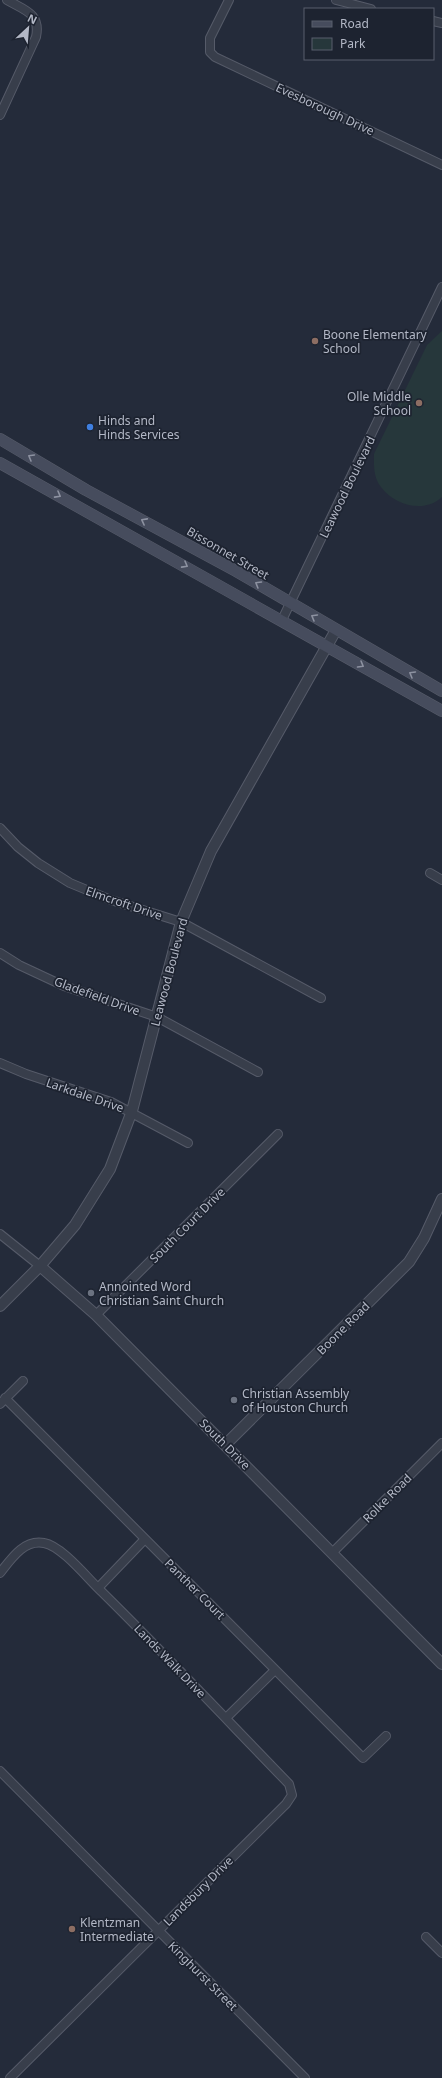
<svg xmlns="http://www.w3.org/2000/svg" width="442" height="2078" viewBox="0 0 442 2078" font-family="'Noto Sans',sans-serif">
	<rect width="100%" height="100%" fill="#242b3a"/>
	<path fill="#26373b" d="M442,331v166c-18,17 -48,8 -61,-10 -8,-10 -7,-22 -7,-33l53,-109z"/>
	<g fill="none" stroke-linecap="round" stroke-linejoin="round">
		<g stroke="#565b69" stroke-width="10">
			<path id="minor" d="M229,0l-19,38v14l5,5 227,108
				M336,0l35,9
				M433,21l9,2
				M0,115l36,-78c5,-24 -12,-27 -29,-37
				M282,620l160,-333
				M0,828l18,19 20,16 32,20 41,17 70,22 140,76
				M430,873l12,7
				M0,953l19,12 45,21 93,31 101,55
				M0,1063l26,11 85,28 77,41
				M0,1234l40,32
				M96,1315l182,-181
				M5,1398l358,360 23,-22
				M0,1404l23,-23
				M332,1553l110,-110
				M0,1573c11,-14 24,-34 44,-30 18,3 44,36 57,48 64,63 126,129 188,193l3,11 -6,9 -276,274
				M98,1588l47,-49
				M226,1718l49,-48
				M0,1771l305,307
				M426,1937l16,16"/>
		</g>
		<g stroke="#565b69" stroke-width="12">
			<path id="tertiary" d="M40,1266l56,49 346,349
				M0,1306l40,-40 35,-41 35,-56 22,-58 49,-189 30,-71 125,-221
				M226,1444l183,-182 15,-24 18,-39"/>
		</g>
		<g stroke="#565b69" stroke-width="12">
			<path id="secondary" d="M0,439l86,51 150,81 206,120
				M0,463l442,248"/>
		</g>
		<use href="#minor" stroke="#383e4b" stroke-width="8"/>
		<use href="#tertiary" stroke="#383e4b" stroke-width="10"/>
		<use href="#secondary" stroke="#464c5d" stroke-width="11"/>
	</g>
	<defs><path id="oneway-chevron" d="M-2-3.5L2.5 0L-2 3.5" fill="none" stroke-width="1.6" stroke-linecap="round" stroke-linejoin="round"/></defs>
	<g stroke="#8d92a1">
		<use href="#oneway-chevron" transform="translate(31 457) rotate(-150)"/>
		<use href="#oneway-chevron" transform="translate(58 495) rotate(29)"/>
		<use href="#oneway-chevron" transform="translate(144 521) rotate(-152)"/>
		<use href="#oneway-chevron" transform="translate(185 565) rotate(29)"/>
		<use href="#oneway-chevron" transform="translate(258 584) rotate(-149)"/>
		<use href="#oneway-chevron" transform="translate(314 617) rotate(-150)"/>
		<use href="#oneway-chevron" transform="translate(361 665) rotate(30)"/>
		<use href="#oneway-chevron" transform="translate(412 674) rotate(-150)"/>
	</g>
	<g fill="#8d6e63" stroke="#1d2330" stroke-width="1.5">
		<circle cx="315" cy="341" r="4"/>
		<circle cx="419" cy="403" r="4"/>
		<circle cx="72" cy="1929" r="4"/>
	</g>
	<circle fill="#3f7fe0" stroke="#1d2330" stroke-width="1.5" cx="90" cy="427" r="4"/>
	<g fill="#6b7280" stroke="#1d2330" stroke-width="1.5">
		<circle cx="91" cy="1293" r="4"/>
		<circle cx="234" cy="1400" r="4"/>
	</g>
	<g text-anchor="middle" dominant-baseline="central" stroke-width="3.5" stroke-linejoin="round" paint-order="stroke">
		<g font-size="12" fill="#b3b8c6" stroke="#1d2330">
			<text transform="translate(325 109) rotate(25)">Evesborough Drive</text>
			<text transform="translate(347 487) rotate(-64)">Leawood Boulevard</text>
			<text transform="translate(228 553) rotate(30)">Bissonnet Street</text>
			<text transform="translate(124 903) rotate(19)">Elmcroft Drive</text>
			<text transform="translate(169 972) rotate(-75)">Leawood Boulevard</text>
			<text transform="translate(97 996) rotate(20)">Gladefield Drive</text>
			<text transform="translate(85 1095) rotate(19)">Larkdale Drive</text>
			<text transform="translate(187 1225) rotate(-45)">South Court Drive</text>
			<text transform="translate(343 1328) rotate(-45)">Boone Road</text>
			<text transform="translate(225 1444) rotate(45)">South Drive</text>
			<text transform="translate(387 1498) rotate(-45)">Rolke Road</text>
			<text transform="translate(195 1589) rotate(45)">Panther Court</text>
			<text transform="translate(170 1661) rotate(46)">Lands Walk Drive</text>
			<text transform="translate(198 1891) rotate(-45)">Landsbury Drive</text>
			<text transform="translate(203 1976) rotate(45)">Kinghurst Street</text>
		</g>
		<g font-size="12" fill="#b3b8c6" stroke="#1d2330" text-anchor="start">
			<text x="323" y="334">Boone Elementary<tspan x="323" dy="14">School</tspan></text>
			<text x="411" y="396" text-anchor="end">Olle Middle<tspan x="411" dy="14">School</tspan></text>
			<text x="98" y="420">Hinds and<tspan x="98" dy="14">Hinds Services</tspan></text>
			<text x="99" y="1286">Annointed Word<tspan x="99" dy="14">Christian Saint Church</tspan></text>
			<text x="242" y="1393">Christian Assembly<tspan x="242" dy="14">of Houston Church</tspan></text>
			<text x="80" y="1922">Klentzman<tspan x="80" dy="14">Intermediate</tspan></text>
		</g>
	</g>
	<rect x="304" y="8" width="130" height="52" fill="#1d2330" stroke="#595f6c"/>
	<rect x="312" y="21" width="20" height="6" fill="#464c5d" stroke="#595f6c"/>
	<text x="340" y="28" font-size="12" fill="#b3b8c6">Road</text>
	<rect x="312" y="38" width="20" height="12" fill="#26373b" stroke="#595f6c"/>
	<text x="340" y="48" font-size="12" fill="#b3b8c6">Park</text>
	<g transform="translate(28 28) rotate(26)" stroke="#1d2330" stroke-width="3" paint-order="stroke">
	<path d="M0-3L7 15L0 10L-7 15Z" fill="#b3b8c6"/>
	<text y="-6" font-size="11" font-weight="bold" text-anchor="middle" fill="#b3b8c6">N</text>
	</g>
</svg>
